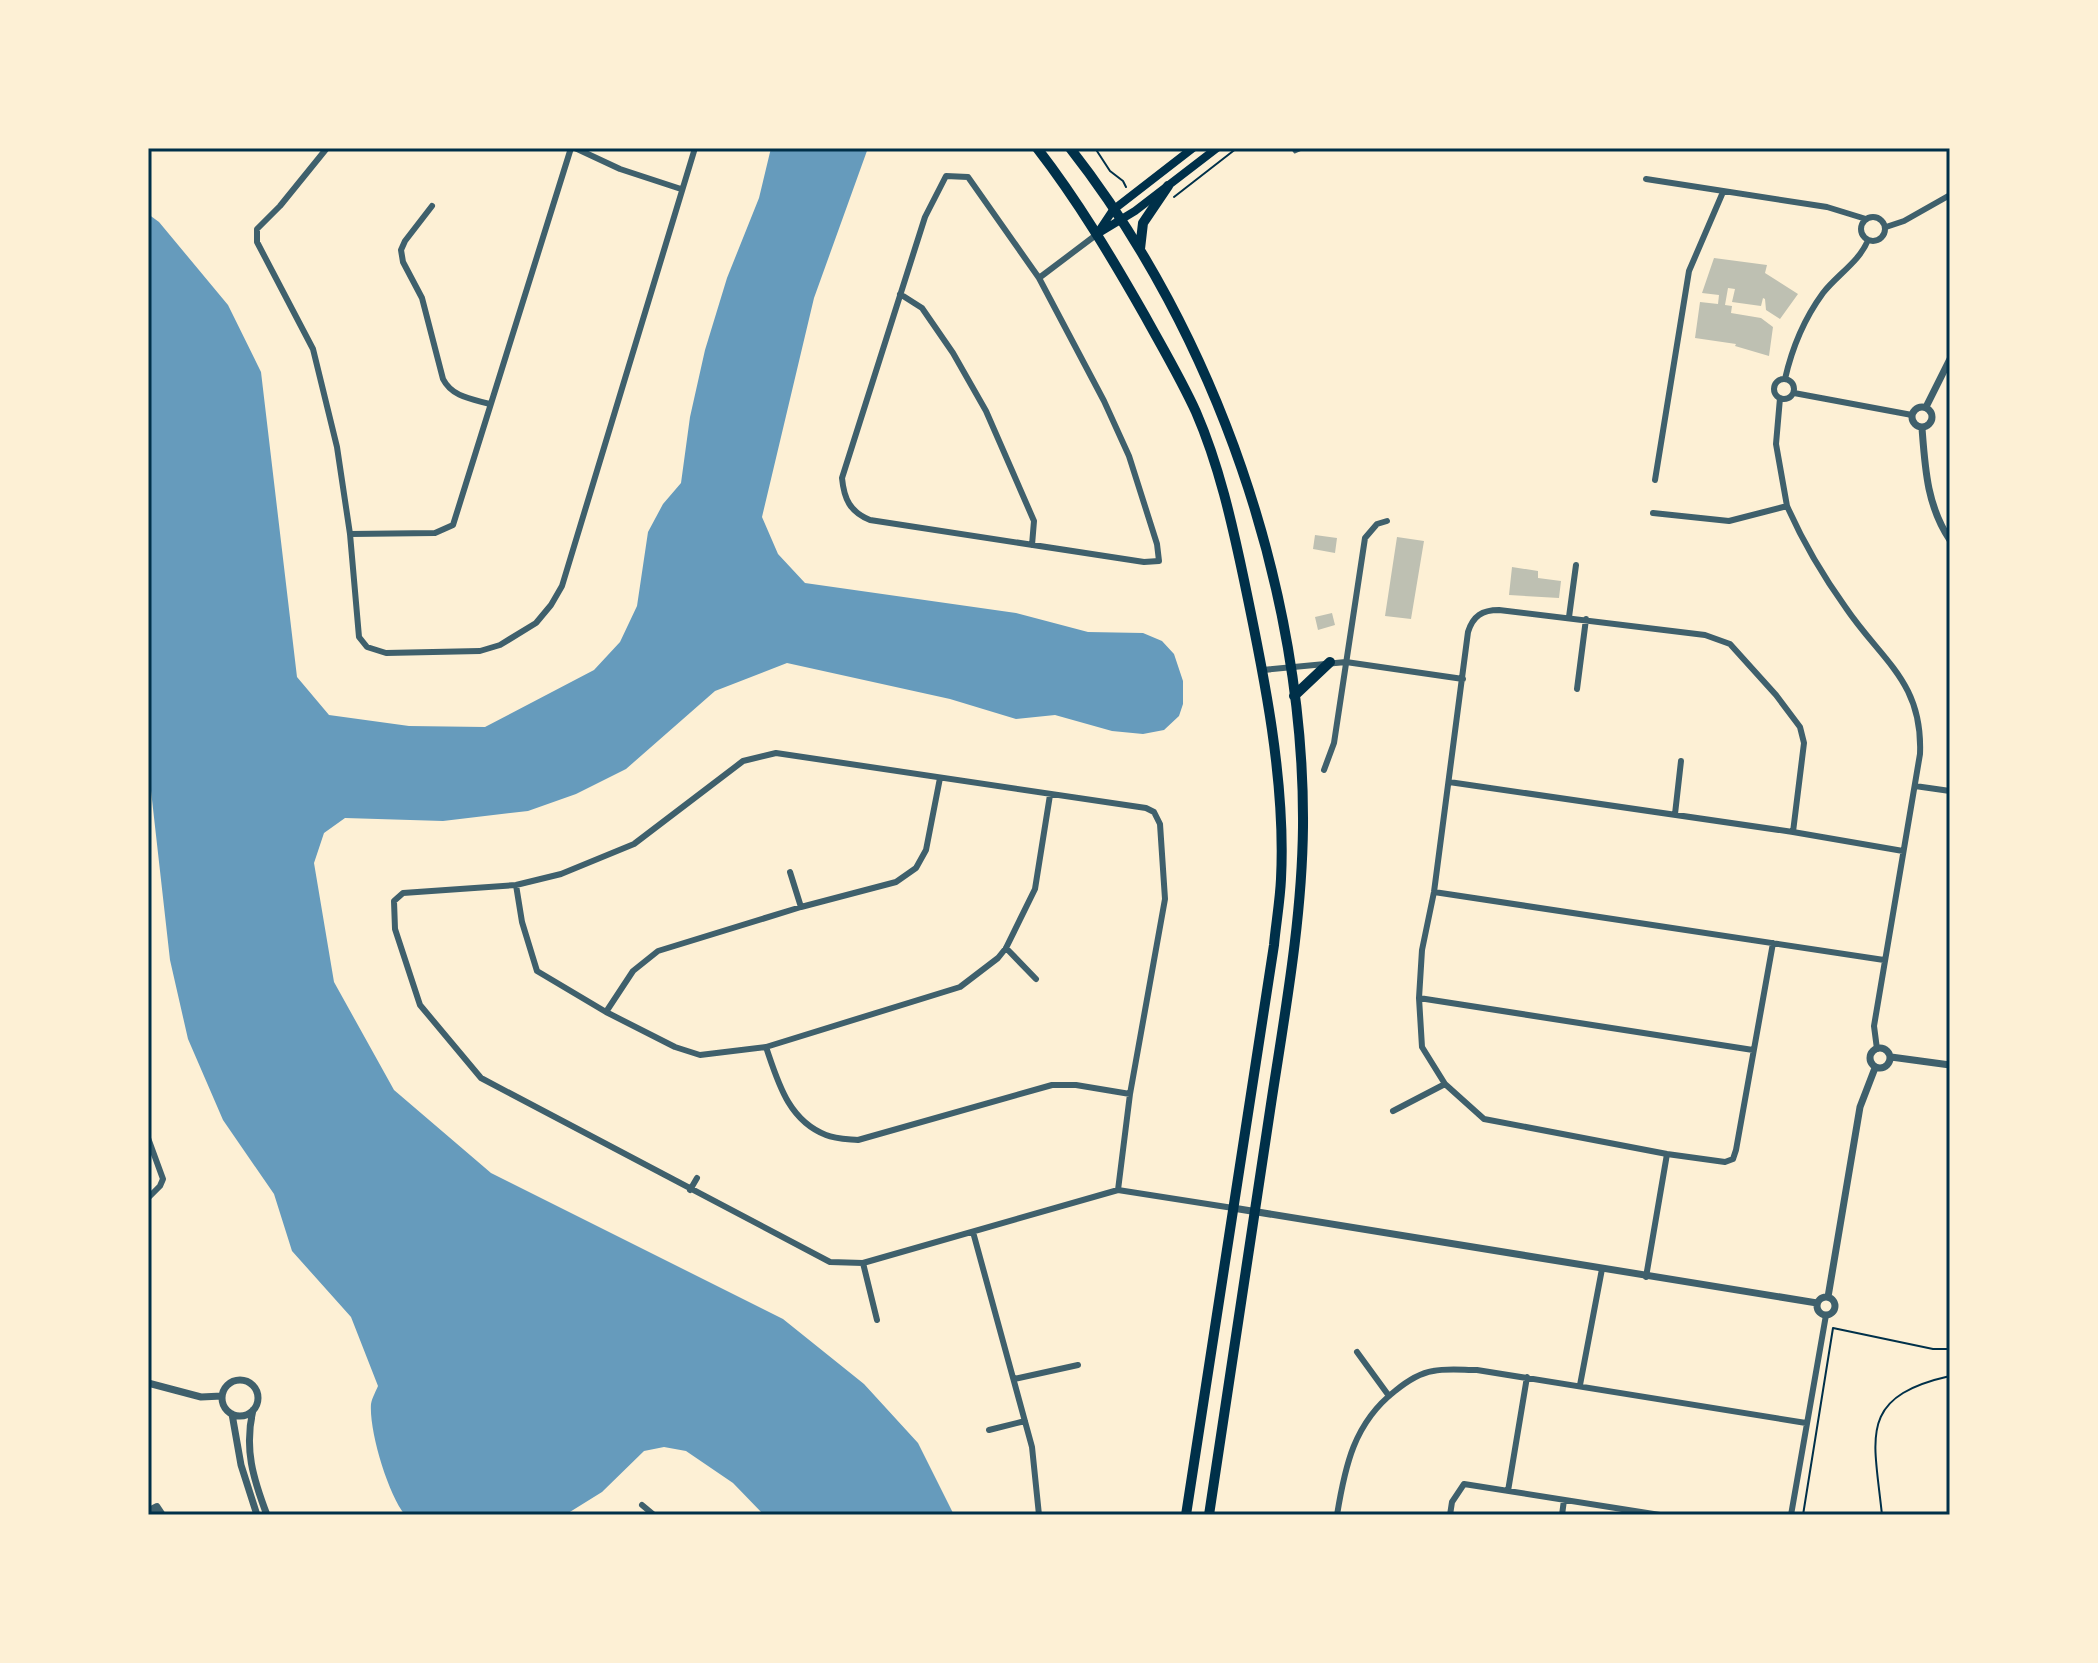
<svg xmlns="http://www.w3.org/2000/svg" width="2098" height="1663" viewBox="0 0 2098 1663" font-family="'Work Sans',sans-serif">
	<rect width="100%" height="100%" fill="#fdf0d5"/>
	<path fill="#669bbc" d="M771,148h97l-54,150 -52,219 16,37 27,29 211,30 72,19 55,1 19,8 12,13 9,27v23l-4,12 -15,14 -21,4 -31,-3 -57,-16 -39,4 -66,-20 -163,-36 -72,28 -89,78 -50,25 -48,17 -85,10 -98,-3 -21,15 -10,30 20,119 60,108 97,83 292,146 81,65 54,59 36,72h-190l-31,-32 -47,-32 -22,-4 -20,4 -42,41 -37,23h-160c-17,-21 -36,-84 -34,-111 1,-6 5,-13 7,-18l-27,-69 -59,-66 -18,-57 -51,-74 -35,-81 -18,-79 -22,-196v-550l11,8 69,83 33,67 36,305 32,38 80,11 76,1 109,-57 26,-28 17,-36 11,-74 15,-28 18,-21 9,-66 15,-67 22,-72 32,-80z"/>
	<path fill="#bec0b2" d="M1714,258l53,7 -2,8 33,21 -18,25 -14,-9 -1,-11 -2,-1 -2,8 -29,-4 3,-13 -7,-1 -3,17 7,1 -1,7 30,5 12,9 -4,29 -34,-10 1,-2 -41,-6 5,-36 18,2 1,-9 -17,-2z
		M1315,535l22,3 -2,15 -22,-4z
		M1397,537l27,4 -13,78 -26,-3z
		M1512,567l26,4v7l23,3 -2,17 -50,-3z
		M1332,613l3,12 -17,5 -3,-13z"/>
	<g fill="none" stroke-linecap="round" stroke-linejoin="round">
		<path stroke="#003049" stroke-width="2" d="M1095,148l15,23 13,10 3,6
			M1174,197l63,-49
			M1803,1515l30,-187 100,21h17
			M1882,1515c-8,-78 -25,-118 68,-139"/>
		<path stroke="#3f606c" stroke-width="3" d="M1292,148l3,4 9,-4"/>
		<path stroke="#3f606c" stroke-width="6" d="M327,148l-47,58 -23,23v13l56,107 24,98 13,87 9,103 8,10 19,6 94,-2 20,-6 36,-22 15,-18 11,-19 133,-438
			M575,148l45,21 61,20
			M946,176l22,1 71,101 65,123 25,55 28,88 2,17 -15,1 -274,-42c-20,-8 -26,-21 -28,-42l83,-261z
			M1646,179l181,28 39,12
			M432,206l-27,35 -4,9 2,12 19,36 21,81c9,18 29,20 47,25
			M1861 229a12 12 0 1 1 24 0a12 12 0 1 1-24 0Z
			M1886,227l18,-6 46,-26
			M1039,278l57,-43
			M900,294l22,14 31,45 33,58 48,110 -2,24
			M1774 389a10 10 0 1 1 20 0a10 10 0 1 1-20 0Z
			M1785,379c7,-31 19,-60 38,-86 14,-18 37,-32 45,-53
			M1794,393l118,22
			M1780,398l-4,46 11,62c16,36 36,70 59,102 36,53 77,74 74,146l-46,272 3,23
			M1655,480l34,-209 34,-79
			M1653,513l76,8 58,-15
			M350,534l85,-1 18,-8 118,-377
			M1569,617l7,-52
			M1263,670l83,-8 117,17
			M1577,689l9,-70
			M1324,770l10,-27 31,-205 12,-14 10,-3
			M1449,782l344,50 110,19
			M1915,786l35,5
			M1675,814l6,-53
			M790,872l11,35
			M516,885l6,37 15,49 69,41 69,35 25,8 66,-8 194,-60 38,-29 8,-10 29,-59 15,-94
			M1434,892l450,68
			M1773,943l-37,207 -3,9 -8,3 -58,-8 -183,-35 -39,-35 -23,-37 -3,-49 3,-48 12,-58 34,-260c5,-16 14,-22 31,-22l206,25 25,9 46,51 24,32 4,16 -11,89
			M1006,948l30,31
			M1419,998l334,52
			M606,1012l27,-41 25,-20 143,-44 95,-25 20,-14 10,-18 14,-72
			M766,1047c12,35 22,73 60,88 9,4 22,4 32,5l194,-55h24l54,9
			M1393,1111l52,-27
			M148,1138l15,41 -3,7 -12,12
			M690,1190l7,-12
			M1118,1190l12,-96 35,-195 -5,-75 -6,-12 -8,-4 -370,-55 -33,8 -109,83 -73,30 -45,11 -113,8 -9,8 1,28 25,76 61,73 349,184 33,1 255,-73 115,18
			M973,1232l59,215 7,68
			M863,1263l14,57
			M1646,1277l21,-123
			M1357,1352l32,44
			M1014,1379l64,-14
			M1580,1385l22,-116
			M989,1430l36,-9
			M1508,1491l19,-114
			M642,1505l12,10
			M155,1515l-2,-7 4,-2 6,9
			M1337,1515c8,-49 17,-92 58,-124 11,-9 25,-18 38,-20 14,-3 30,-1 44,-1l329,53
			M1450,1515l2,-13 12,-18 196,31
			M1562,1515l2,-15
			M1791,1515l35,-200"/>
		<path stroke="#3f606c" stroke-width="7" d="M1912 417a10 10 0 1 1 20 0a10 10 0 1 1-20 0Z
			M1926,407l24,-48
			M1922,428c3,40 5,78 28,112
			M1870 1058a10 10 0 1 1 20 0a10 10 0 1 1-20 0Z
			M1891,1057l59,8
			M1233,1208l584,95
			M1828,1297l32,-190 15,-39
			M1817 1306a9 9 0 1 1 18 0a9 9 0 1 1-18 0Z
			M222 1398a18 18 0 1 1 36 0a18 18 0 1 1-36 0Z
			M148,1383l53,14 21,-1
			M253,1410c-9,39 0,68 14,105
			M232,1414l9,51 16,50"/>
		<path stroke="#003049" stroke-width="8" d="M1099,231l14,-21 80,-62
			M1097,234l38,-23 82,-63"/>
		<path stroke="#003049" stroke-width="10" d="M1037,148c41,53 75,110 108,168 17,31 36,63 51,96 23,53 36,111 48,168 20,95 42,202 37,299 -1,22 -5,44 -7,66l-88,570
			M1070,148c145,185 235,443 233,679 -1,93 -18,185 -32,277 -20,137 -41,274 -62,411
			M1140,249l3,-26 25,-37
			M1294,696l36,-34"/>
	</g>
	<rect width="2098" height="1663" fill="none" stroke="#fdf0d5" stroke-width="300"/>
	<rect x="150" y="150" width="1798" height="1363" fill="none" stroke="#003049" stroke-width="3"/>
</svg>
